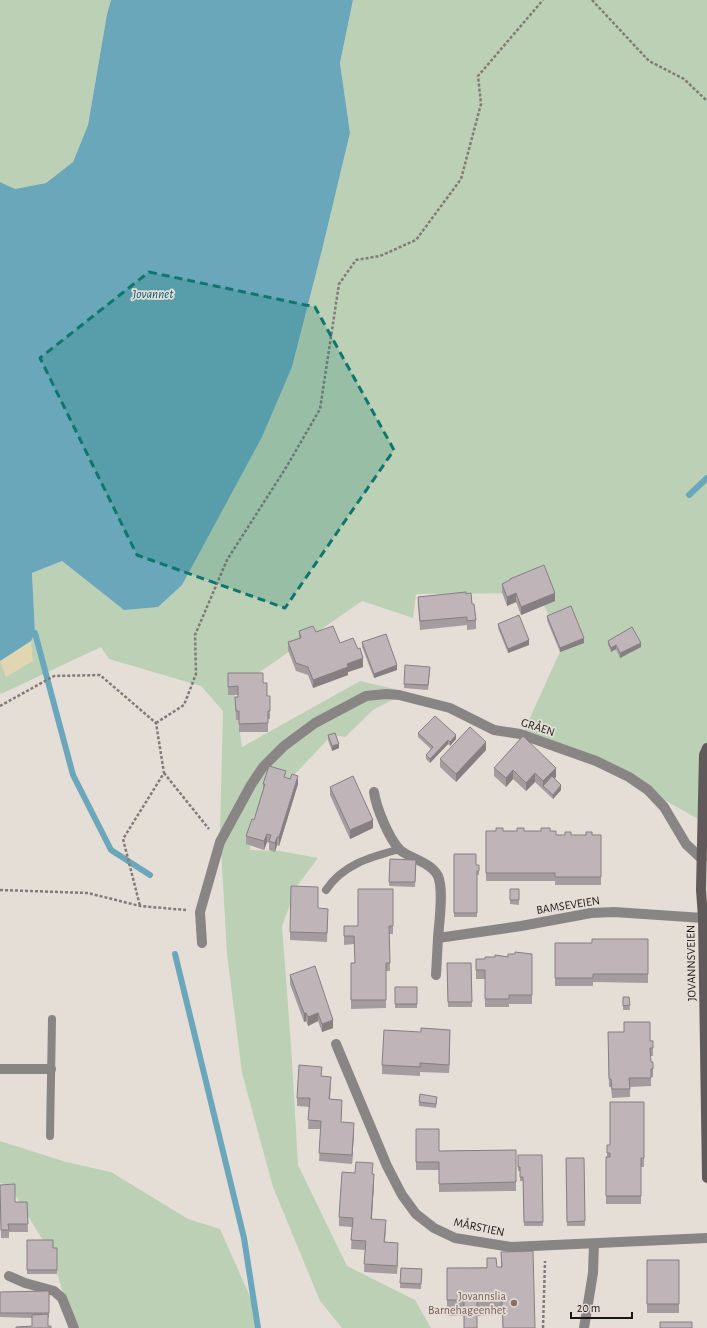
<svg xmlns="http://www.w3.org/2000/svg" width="707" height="1328" viewBox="0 0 707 1328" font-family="'Alegreya Sans',sans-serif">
	<rect width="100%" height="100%" fill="#e5ded7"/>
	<path fill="#bbd0b5" d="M0,0h111l-4,14 -19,111 -15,37 -27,21 -31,6 -15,-7z
		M353,0h354v824l-73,-41 -110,-52 39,-86 -25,-52 -122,1 -3,24 -51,-17 -128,89 8,57 118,-66 47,11 -34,18 -28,27 -13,-2 -78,82 -4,33 30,1 38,7 -21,28 -15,40 9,119 7,120 49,101 68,34 16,28h-89l-22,-27 -47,-114 -31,-114 -15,-119 -7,-123 3,-120 -22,-25 -92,-27 -8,-12 -100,47 -1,-2v-31l31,-20 4,-8 -3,-60 30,-12 62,49 138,-173 30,-70 30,-117 28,-117 -10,-70z
		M0,1141l66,21 45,10 77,47 32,10 32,72 5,27h-184l-21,-73 -43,-70 -9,-2z"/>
	<path fill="#e0d6b1" d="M31,641l2,20 -27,16 -6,-16z"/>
	<path fill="#6aa7ba" d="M111,0h242l-13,63 10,70 -28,117 -30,117 -30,70 -80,148 -24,22 -34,3 -62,-49 -30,12 3,60 -4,8 -31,20v-479l15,7 31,-6 27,-21 15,-37 19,-111z"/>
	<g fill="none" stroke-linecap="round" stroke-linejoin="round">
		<path stroke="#6aa7ba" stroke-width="6" d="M689,495l18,-17
			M35,633l38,142 38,75 39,25
			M175,954l69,284 14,90"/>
		<path stroke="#817b77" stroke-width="2.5" stroke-dasharray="3 2" stroke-linecap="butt" d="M592,0l57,61 35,18 23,22
			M0,706l54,-30 46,-1 56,48 8,50 -41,66 17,67
			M156,723l28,-18 12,-31 -1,-39 32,-75 60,-94 33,-57 19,-125 17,-24 24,-4 36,-16 45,-61 20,-75 -3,-28 65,-76
			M164,773l45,56
			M0,890l88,3 52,13 46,4
			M543,1328l2,-67"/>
		<path stroke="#898585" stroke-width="8" d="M326,890c17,-26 45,-33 74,-41
			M50,1136l2,-117"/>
		<path stroke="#898585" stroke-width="10" d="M374,792c2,15 15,47 26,58 11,9 31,12 38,26 6,14 1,47 0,62l83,-12 70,-13 23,-1 89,6
			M202,943l-2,-31 20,-70 31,-57 12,-18 21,-21 31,-23 51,-27 20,-2 13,1 51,13 44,22 26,4 76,27 33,16 19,13 16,17 22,37 16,15
			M436,975l2,-37
			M336,1044l51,122 15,29 14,19 18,14 21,10 56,9 196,-9
			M0,1069h51
			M9,1276l16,7 29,8 8,7 12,30
			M584,1328l9,-55 1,-29"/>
		<path stroke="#605a5a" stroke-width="10" d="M707,748l-3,7 -3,135 2,28 4,260"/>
	</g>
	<path fill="#a49c9f" d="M510,579l45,22 -34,14 -5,-13 -9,4 -5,-14v-8l8,-3z
		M466,594l6,10 4,16v9l-9,1v-5l-47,5 -2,-25v-8z
		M547,616l37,27 -24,9 -13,-32z
		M498,624l31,21 -21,8 -10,-25z
		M299,631l17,1 24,11 23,24 -15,5v3l-35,13 -5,-13 -12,-4 -8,-21v-8l11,-4z
		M608,641l33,6 -21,11 -4,-9 -5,3 -3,-7z
		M362,642l35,28 -23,8 -12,-31z
		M430,671l-2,19 -24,-2v-4z
		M228,673l35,10 4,13h3v23h-2v13h-29v-12h-3l-1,-23h3v-2h-10z
		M418,733l38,6 -6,7 -2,-2 -18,19 -4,-4v-4l5,-6 -13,-12z
		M328,735l11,13 -7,3 -4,-11z
		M486,750l-30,32 -16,-15v-8z
		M494,768l62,9 -2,1 7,12 -8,9 -18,-17 -9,9 -13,-12 -7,8 -12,-11z
		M286,778l12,6 -19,62 -2,-1 -2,7 -6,-2v-7l-2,-1 -3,8 -18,-6v-8l8,-16 9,-30v-6z
		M330,787l43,41 -23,11 -20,-44z
		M486,831h64l6,4h45v50h-46v-4h-69z
		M454,854l22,11h3v10h-2v42h-23z
		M390,859l26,1 -1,27 -26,-1z
		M393,889v45h-4l1,37h-4v37l-35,1v-46h4l-1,-19 -10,1v-19h14z
		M510,889h9v16l-9,-1z
		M318,908l10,9 -1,25 -37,-2v-8z
		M648,939v44l-55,-1v4h-38v-43h37z
		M532,954v50h-23v3h-24v-28h-9v-20h9l23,-2z
		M447,963h24l1,44h-24z
		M290,975l43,53 -11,4 -4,-11 -10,5 -2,-5 -2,1 -14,-38z
		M395,987h22v21h-22z
		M623,997h6l1,13h-7z
		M608,1032l42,9 3,7v8h-3l1,6 2,7v8h-2v9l-21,1v10l-18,1 -1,-11h-2z
		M450,1038l-1,35 -29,-1v4l-38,-2v-9z
		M322,1076l9,9 -1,14 12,9 -1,14 13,9 -2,33 -33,-3 2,-32h-13l1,-22 -12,-1v-8z
		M437,1101l-1,7 -17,-2v-4z
		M644,1102v65h-3v37h-35v-47h1v-12h3z
		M416,1129l23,22 77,-1v41l-77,1v-22h-23z
		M518,1155h24l1,71h-19l-1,-45h-3v-10h-2z
		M566,1158h18l1,68h-18z
		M372,1174l2,9 -2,36 14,9 -1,14 13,9 -1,23 -33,-2 1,-22 -14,-1 1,-22 -13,-1v-9z
		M0,1185l15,17h12l1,30h-19v6h-8z
		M27,1240l26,8h4v26h-30z
		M501,1252l34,76h-32l-1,-13 -25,1v12h-13v-12h-17v-48l54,-1z
		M647,1260h32v53h-32z
		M401,1268l21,1 -1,20 -21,-1z
		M49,1291v27h-1v8h-16v-8l-32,-1v-25z"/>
	<path fill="#867f82" d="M516,593v9l-9,4v-9z
		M555,593v8l-34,14v-8z
		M584,638v5l-24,9v-4z
		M529,640v5l-21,8v-4z
		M641,643v4l-21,11v-5z
		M616,645v4l-5,3v-4z
		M363,658v9l-15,5v3l-35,13v-8l34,-16z
		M397,665v5l-23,8v-4z
		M456,735v4l-6,7v-4z
		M448,740v4l-18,19v-4z
		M486,742v8l-30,32v-8z
		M339,744v4l-7,3v-5z
		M556,768v9l-11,11 -2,-2v-5z
		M513,770v9l-7,8v-9z
		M535,773v9l-9,9v-8z
		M298,776v8l-19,62v-9z
		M561,785v5l-8,9v-4z
		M373,820v8l-23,11v-9z
		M267,834v8l-3,8v-9z
		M277,837v8l-2,7v-9z
		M304,1013h2v8l-2,1z
		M318,1013v8l-10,5v-9z
		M333,1020v8l-11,4v-8z
		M450,1030v8l-1,35v-8z
		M354,1123v8l-2,33v-9z
		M374,1174v9l-3,44v-8z
		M398,1243v8l-1,23v-8z"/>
	<path fill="#bfb5b9" stroke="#867f82" d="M544,565l11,28 -34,14 -5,-14 -9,4 -5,-13 8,-4v-1z
		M466,592v2l5,-1 1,11h2l2,16 -9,1v-4l-47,4 -2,-24z
		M571,606l13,32 -24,10 -13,-32z
		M519,615l10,25 -21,9 -10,-25z
		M313,626l3,6 17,-6 7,17 13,-5 5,11 2,-1 3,10 -16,6 1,3 -35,13 -5,-13 -12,-4 -8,-21 13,-4 -2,-7z
		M632,627l9,16 -21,10 -4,-8 -5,3 -3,-7z
		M386,634l11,31 -23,9 -12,-32z
		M405,665l25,2 -2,18 -24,-1z
		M228,673h35v10h4v13h3v15h-2v12l-29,1v-13h-3l-1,-14h3v-11l-10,1z
		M435,716l21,19 -6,7 -2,-2 -18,19 -4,-4 7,-8 -15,-14z
		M470,727l16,15 -30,32 -16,-15z
		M335,733l4,11 -7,2 -4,-11z
		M523,736l33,32 -13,13 -8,-8 -9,10 -13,-13 -7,8 -12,-10z
		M269,766l17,5 -2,6 6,2 2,-5 6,2 -19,61h-2l-2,6 -6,-2 2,-6 -4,-1 -3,7 -18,-5 6,-17 2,1 11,-36h-2z
		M353,776l20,44 -23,10 -20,-43z
		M552,776l9,9 -8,10 -10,-9z
		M496,828h7v3h14v-3h7v3h17v-3h9v3h6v4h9v-3h6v3h15v-3h6v3h9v42h-46v-4h-69v-42h10z
		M454,854h22v11h3v6h-2v42h-23z
		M390,859l26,1 -1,22h-26z
		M291,886l27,1v21l10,1 -1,24 -37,-1z
		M358,889h35v37h-4l1,37h-4v37h-35v-37h4l-1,-27h-10v-10h14z
		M510,889h9v11h-9z
		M592,939h56v35h-55v4h-38v-35h37z
		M515,952l17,2v41h-23v4h-24v-29h-9v-11h9v-2h10v-2l13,2v-3h7z
		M447,963h24l1,39h-24z
		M315,966l18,54 -11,4 -4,-11 -10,4 -2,-4h-2l-14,-38z
		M395,987h22v17h-22z
		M623,997h6l1,8 -7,1z
		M624,1022h26v19h3v7h-3l1,14h2v7h-2v9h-22l1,11h-18l-1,-10h-2l-1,-47h16z
		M421,1028l29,2 -1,35 -29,-2v4l-38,-2 2,-35 37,2z
		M299,1065l23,2 -1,9 10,1 -2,22 13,1 -1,22 13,1 -2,32 -33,-2 2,-32 -13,-1 2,-22h-13z
		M420,1094l17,3 -1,7 -17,-2z
		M610,1102h34v56h-3v38h-35v-39h4v-4h-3v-8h3z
		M416,1129h23v22l77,-1v32l-77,2v-22h-23z
		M518,1155h24l1,67h-19l-1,-45h-3v-10h-2z
		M566,1158h18l1,63 -18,1z
		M356,1162l17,1 -1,11h2l-3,45 15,1 -2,22 14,1 -1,23 -33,-2 2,-23 -15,-1 2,-22 -14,-1 3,-45 13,1z
		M15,1184v18h12l1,22h-20l1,6h-8l-1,-45z
		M27,1240h26v8h4v22h-30z
		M533,1251l2,77h-32l-1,-29 -25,1v28h-13v-28h-17v-32h40v-10h9l1,9h5l-1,-15z
		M647,1260h32v44h-32z
		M401,1268l21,1 -1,15 -21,-1z
		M49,1291v22h-49v-21z
		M48,1314v12h3v2h-35v-1l16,-1v-11z
		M660,1322h32v6h-32z"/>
	<path fill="#0f766e" fill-opacity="0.2" stroke="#0f766e" stroke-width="3" stroke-dasharray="8 5" stroke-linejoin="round" d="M149,272l166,35 79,143 -109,158 -148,-53 -97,-197z"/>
	<circle fill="#8d6e63" stroke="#e5ded7" stroke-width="1.5" cx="514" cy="1303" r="4"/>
	<g text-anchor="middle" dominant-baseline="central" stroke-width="3.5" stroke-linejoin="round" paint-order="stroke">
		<g font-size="12" fill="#191614" stroke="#e5ded7">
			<text transform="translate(538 727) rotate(18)">GRÅEN</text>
			<text transform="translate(568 905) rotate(-9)">BAMSEVEIEN</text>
			<text transform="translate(691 963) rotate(-91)">JOVANNSVEIEN</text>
			<text transform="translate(479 1227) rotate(12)">MÅRSTIEN</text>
		</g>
		<g font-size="12" fill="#785e54" stroke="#e5ded7" text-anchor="end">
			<text x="506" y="1296">Jovannslia<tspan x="506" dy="14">Barnehageenhet</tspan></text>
		</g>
		<g font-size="13" font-style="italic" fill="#005a6e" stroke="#e5ded7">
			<text x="153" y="294">Jovannet</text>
		</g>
	</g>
	<path d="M571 1312v6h61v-6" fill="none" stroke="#191614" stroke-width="2"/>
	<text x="577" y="1312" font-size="12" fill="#191614" stroke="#e5ded7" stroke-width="3" paint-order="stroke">20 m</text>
</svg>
